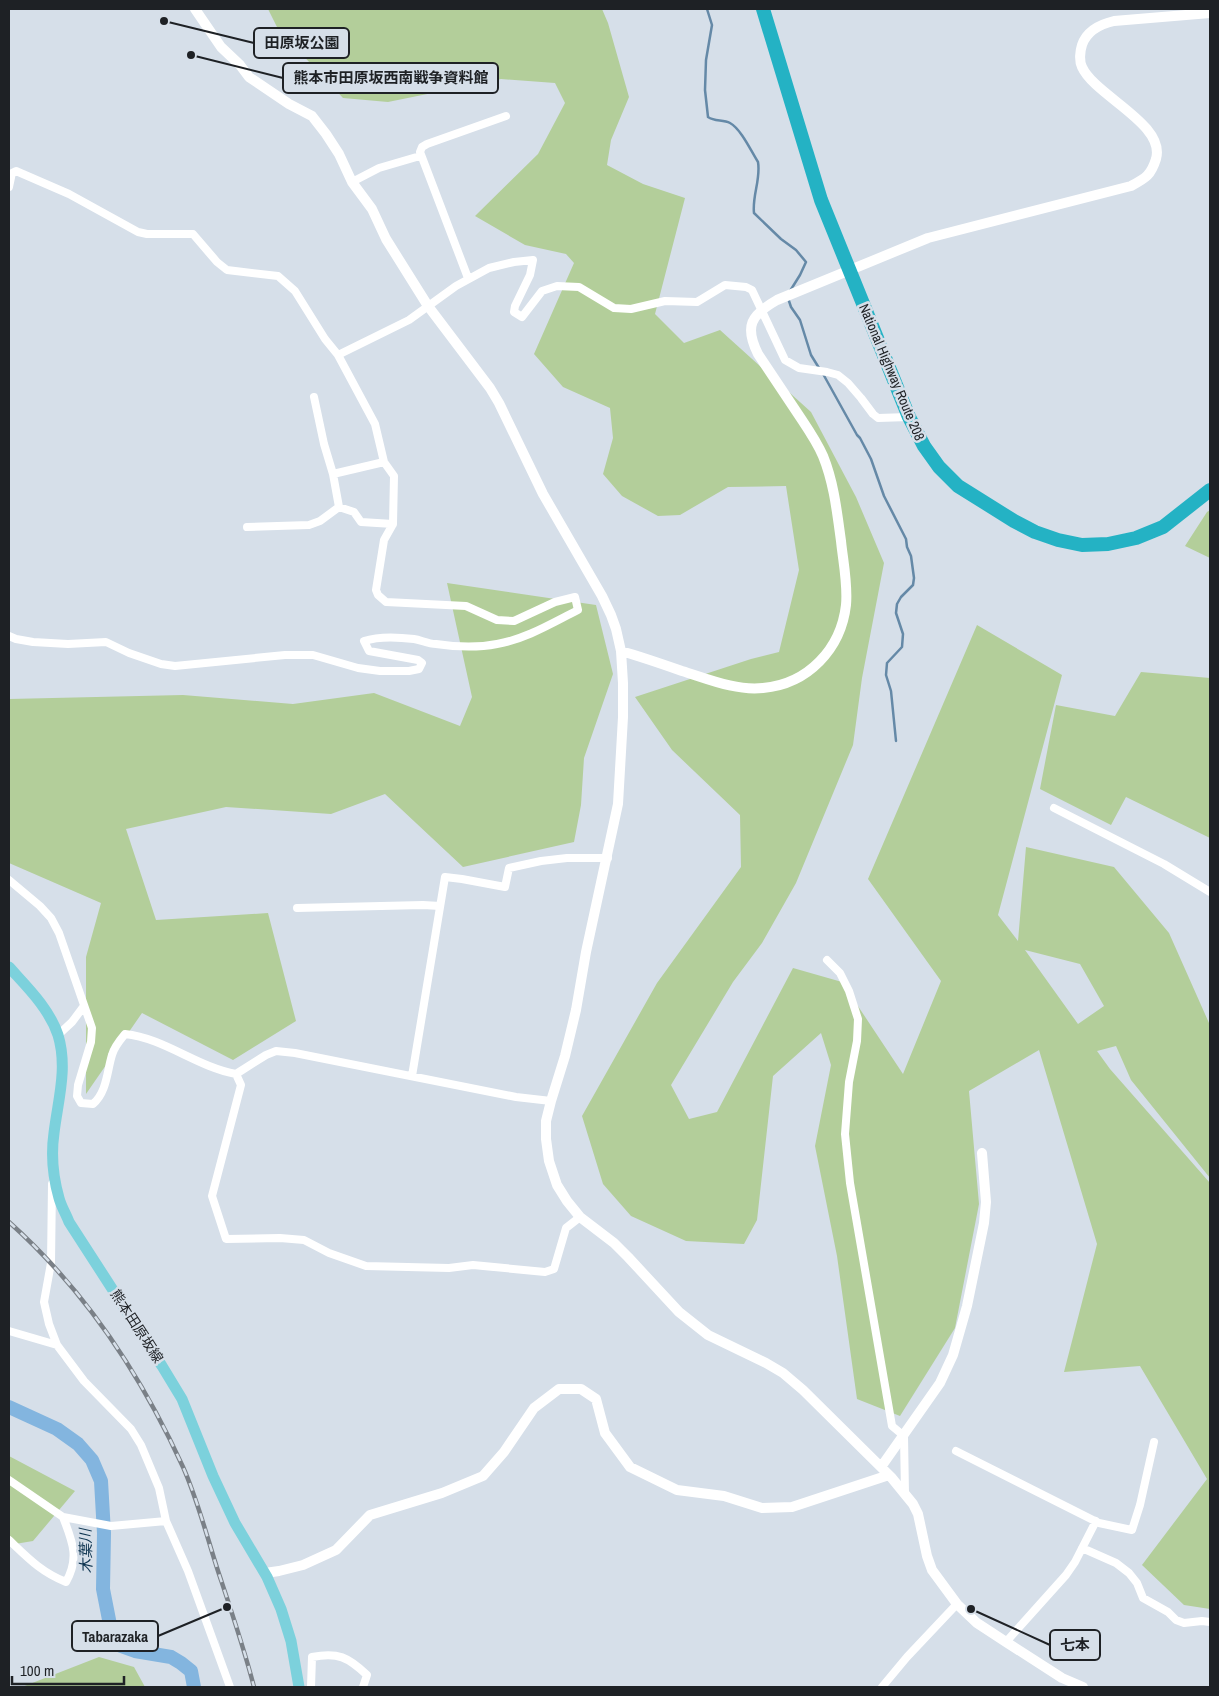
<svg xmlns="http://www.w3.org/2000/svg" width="1219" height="1696" font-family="'Archivo Narrow','Noto Sans JP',sans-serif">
<rect width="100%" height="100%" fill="#d6dfe9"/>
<path fill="#b3ce9a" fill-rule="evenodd" d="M 268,9 L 602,9 L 608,23 L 629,97 L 611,140 L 607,165 L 643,184 L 685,198 L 655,314 L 684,343 L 720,330 L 811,412 L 856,497 L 884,563 L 862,678 L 853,745 L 796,883 L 762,943 L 733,982 L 671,1085 L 689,1119 L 717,1112 L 793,968 L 842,982 L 903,1074 L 941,981 L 868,879 L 977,625 L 1062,675 L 998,915 L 1018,941 L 1026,847 L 1114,867 L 1169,933 L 1209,1023 L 1210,1028 L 1210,1178 L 1131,1080 L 1116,1046 L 1097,1051 L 1110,1069 L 1210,1183 L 1210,1609 L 1184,1605 L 1142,1565 L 1207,1479 L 1140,1366 L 1064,1372 L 1097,1244 L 1039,1050 L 969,1091 L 979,1204 L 955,1328 L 900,1416 L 857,1399 L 837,1256 L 815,1146 L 831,1065 L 821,1033 L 773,1076 L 757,1220 L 744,1244 L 686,1241 L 631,1216 L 603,1184 L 582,1116 L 657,983 L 741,867 L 740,815 L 672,750 L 635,697 L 751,659 L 779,652 L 799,570 L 786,486 L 728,487 L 680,515 L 658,516 L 622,496 L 603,474 L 613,438 L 610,408 L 563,387 L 534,354 L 574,263 L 566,254 L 525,245 L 475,216 L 538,154 L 565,103 L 555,83 L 501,79 L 388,102 L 343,98 L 278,29 ZM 1025,950 L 1080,964 L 1104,1006 L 1078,1024 Z
M 1210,510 L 1210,558 L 1185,546 L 1207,512 Z
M 447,583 L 596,605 L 613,674 L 584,758 L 581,805 L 574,842 L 463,867 L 385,794 L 331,814 L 226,807 L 126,829 L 156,920 L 268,913 L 296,1021 L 233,1060 L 142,1013 L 86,1094 L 86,957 L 101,903 L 9,863 L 9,699 L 183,695 L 293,704 L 374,693 L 460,726 L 472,697 Z
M 1141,672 L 1210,678 L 1210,838 L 1126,797 L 1111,825 L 1040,789 L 1056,705 L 1115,716 Z
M 9,1456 L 75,1491 L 33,1541 L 9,1545 Z
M 99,1657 L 134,1667 L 145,1687 L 22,1687 Z"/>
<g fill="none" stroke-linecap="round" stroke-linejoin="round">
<path stroke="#6589a7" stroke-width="2.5" d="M 707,9 L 712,25 L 706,60 L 705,90 L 708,117 C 715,122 723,119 730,123 C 741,129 751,151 758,162 C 761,179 752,196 754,213 L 781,239 L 796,250 L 806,262 L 800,275 L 790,291
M 788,298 L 791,307 L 800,320 L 811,355 L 819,368
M 822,372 L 857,435 L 860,438 L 871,459 L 884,496 L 906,539 L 907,547 L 911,556 L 914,578 L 913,585 L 901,597 L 897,604 L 896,613 L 903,634 L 902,647 L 887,663 L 886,675 L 891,691 L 896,741"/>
<path stroke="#83b5df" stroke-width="14" d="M 9,1407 L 57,1429 L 78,1444 L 92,1460 L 101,1481 L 104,1533 L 103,1589 L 112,1635 L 121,1646 L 135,1651 L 171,1657 L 181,1663 L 191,1671 L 194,1687"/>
<path stroke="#fff" stroke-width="8" d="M 352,182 L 379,168 L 420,156
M 9,187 L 12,173 L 16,171 L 69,194 L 138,232 L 147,234 L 193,234 L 217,262 L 227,270 L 278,276 L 295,291 L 325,339 L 338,355 L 375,424 L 384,462 L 394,476 L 393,524 L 384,540 L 376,590 L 378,595 L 386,602 L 466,606 L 497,620 L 514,621 L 555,602 L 575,597 L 578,610 C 552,623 526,639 497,644 C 477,648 456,647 436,644 C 428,644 421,640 414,639 C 398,637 379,636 364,641 L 369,651 L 418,660 L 422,663 L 419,669 L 409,671 L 380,671 L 358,668 L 313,655 L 285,655 L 175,666 L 161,664 L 129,653 L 106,642 L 68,644 L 33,642 L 16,639 L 9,636
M 468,278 L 420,152 L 422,147 L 427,144 L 506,116
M 338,355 L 409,320 L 456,286 L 489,268 L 514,262 L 533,260 L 530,275 L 515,306 L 514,312 L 522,317 L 542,291 L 557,286 L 579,287 L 614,308 L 631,309 L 665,301 L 697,302 L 725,285 L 746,287 L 752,290 L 785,360 L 799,368 L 827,372 L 838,375 L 848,383 L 861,398 L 873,414 L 878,418 L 909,417
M 314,397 L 324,444 L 333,474 L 384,462
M 339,507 L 354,512 L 361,522 L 393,524
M 247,527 L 309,525 L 320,521 L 339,507 L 333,474
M 1054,808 L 1164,864 L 1210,892
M 9,880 L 40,906 L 51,918 L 59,933 L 92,1028 L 91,1042 L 78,1085 L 77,1096 L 81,1103 L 93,1104 C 107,1092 107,1071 112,1055 C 114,1047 120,1040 125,1034 C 164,1038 197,1067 236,1074
M 297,908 L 423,905 L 440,906
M 827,960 L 840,973 L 849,991 L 858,1019 L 857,1041 L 849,1082 L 845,1134 L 850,1183 L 892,1426 L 904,1436 L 905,1494
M 58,1035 L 72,1022 L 84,1006
M 236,1074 L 241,1085 L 212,1196 L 226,1239 L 280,1238 L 304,1240 L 329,1253 L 366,1266 L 449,1268 L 473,1265 L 545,1272 L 554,1269 L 566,1228 L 580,1217
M 236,1074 L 266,1055 L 276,1051 L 295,1053 L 516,1097 L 551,1101
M 412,1076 L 445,877 L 462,879 L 505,887 L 509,868 L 541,861 L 567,858 L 608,858
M 52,1184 L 51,1263 L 44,1302 L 49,1324 L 57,1345 L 84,1381 L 131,1429 L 141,1445 L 159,1488 L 166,1521 L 188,1571 L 230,1687
M 9,1331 L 57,1345
M 956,1451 L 1099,1523 L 1132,1530 L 1140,1505 L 1154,1442
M 9,1480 L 63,1517 L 111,1526 L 166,1521
M 9,1540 C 28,1558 41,1572 66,1582 C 80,1557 72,1541 63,1517
M 1082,1548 L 1116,1563 L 1129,1573 L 1137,1583 L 1143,1598 L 1168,1612 L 1176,1620 L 1184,1623 L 1202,1621 L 1210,1622
M 1006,1642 L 1066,1575 L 1075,1562 L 1096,1521
M 311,1687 L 312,1657 C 338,1652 348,1657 367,1675 L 363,1687
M 882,1687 L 907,1657 L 957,1604"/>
<path stroke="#fff" stroke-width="10" d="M 195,9 L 221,47 L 240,65 L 249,77 L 289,104 L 312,116 L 326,134 L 339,154 L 352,182 L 372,209 L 386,239 L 428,306 L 490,388 L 499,403 L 543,494 L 602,596 L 611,615 L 616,629 L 621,651 L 623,683 L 623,717 L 618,804 L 586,952 L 576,1010 L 565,1056 L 551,1101 L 546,1121 L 546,1139 L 549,1161 L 557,1185 L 567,1201 L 580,1217 L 614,1243 L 628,1257 L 679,1312 L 708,1335 L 766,1363 L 783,1373 L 803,1390 L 891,1477 L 913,1504 L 918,1514 L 927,1556 L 932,1570 L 957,1604 L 977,1623 L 1006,1642 L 1062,1678 L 1083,1687
M 621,651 C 642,657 662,664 682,671 C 708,679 736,691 763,688 C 808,684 841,649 846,605 C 848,584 843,561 841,541 C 837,512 834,483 823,456 C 817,442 808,429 800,417 C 786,396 772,375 758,354 C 744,326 751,315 777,300 L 928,238 L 1131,186 C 1146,178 1151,175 1156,159 C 1166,124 1095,96 1082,67 C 1079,61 1080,51 1082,45 C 1087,30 1101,24 1114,21 L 1210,13
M 881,1467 L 940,1383 L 953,1355 L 967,1306 L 984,1223 L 986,1202 L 982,1153
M 265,1573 L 279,1571 L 303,1565 L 336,1550 L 370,1515 L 442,1493 L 483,1476 L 504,1452 L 534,1408 L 559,1389 L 581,1389 L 596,1399 L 605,1433 L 630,1467 L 677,1490 L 724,1496 L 762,1508 L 792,1507 L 889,1475"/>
<path stroke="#7cd1dc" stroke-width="11" d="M 9,967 C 27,987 49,1008 58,1035 C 68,1068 58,1100 54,1133 C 51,1154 53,1177 59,1198 C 61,1206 66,1214 69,1222 L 162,1366 L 182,1399 L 213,1476 L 235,1523 L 267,1577 L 281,1609 L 291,1641 L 299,1687"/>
<path stroke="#24b2c4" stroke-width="14" d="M 763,9 L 821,200 L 909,417 L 924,446 L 939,467 L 958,486 L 1014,521 L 1035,532 L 1058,540 L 1082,545 L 1108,544 L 1136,538 L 1163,527 L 1210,490"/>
<g stroke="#7a8087" stroke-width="4.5">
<path id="rail" d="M 9,1222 C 85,1290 141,1375 183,1467 C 198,1501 207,1537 218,1571 C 231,1610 244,1648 254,1687"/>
</g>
<use href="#rail" stroke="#d6dfe9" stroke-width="2.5" stroke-dasharray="8" stroke-linecap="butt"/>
</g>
<g text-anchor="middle" stroke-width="5" stroke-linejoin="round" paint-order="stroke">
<g font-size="14" fill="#1e2125" stroke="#d6dfe9">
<text transform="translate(892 372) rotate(67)" y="5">National Highway Route 208</text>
<text transform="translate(137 1326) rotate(57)" y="5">熊本田原坂線</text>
</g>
<g font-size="15" font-style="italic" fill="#0c334f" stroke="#d6dfe9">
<text transform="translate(86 1551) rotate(-91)" y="5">木葉川</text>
</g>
</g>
<path fill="none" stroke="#1e2125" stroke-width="2" d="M164 21L254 43M191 55L283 78M227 1607L158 1636M971 1609L1050 1645"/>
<g fill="#1e2125" stroke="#d6dfe9" stroke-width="2">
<circle cx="164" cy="21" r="5"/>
<circle cx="191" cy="55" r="5"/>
<circle cx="227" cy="1607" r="5"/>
<circle cx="971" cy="1609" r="5"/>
</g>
<g fill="#d6dfe9" stroke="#1e2125" stroke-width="2">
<rect x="254" y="28" width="95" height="30" rx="5"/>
<rect x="283" y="63" width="215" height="30" rx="5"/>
<rect x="72" y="1621" width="86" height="30" rx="5"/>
<rect x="1050" y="1630" width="50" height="30" rx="5"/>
</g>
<g font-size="15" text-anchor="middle" font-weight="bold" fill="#1e2125">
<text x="302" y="48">田原坂公園</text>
<text x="391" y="83">熊本市田原坂西南戦争資料館</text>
<text x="115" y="1642">Tabarazaka</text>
<text x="1075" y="1650">七本</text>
</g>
<rect width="1219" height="1696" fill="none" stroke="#1e2125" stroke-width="20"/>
<path d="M12 1676v8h112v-8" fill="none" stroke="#1e2125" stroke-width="2.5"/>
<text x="20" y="1676" font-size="15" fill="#1e2125" stroke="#d6dfe9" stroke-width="4" paint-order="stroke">100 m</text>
</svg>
